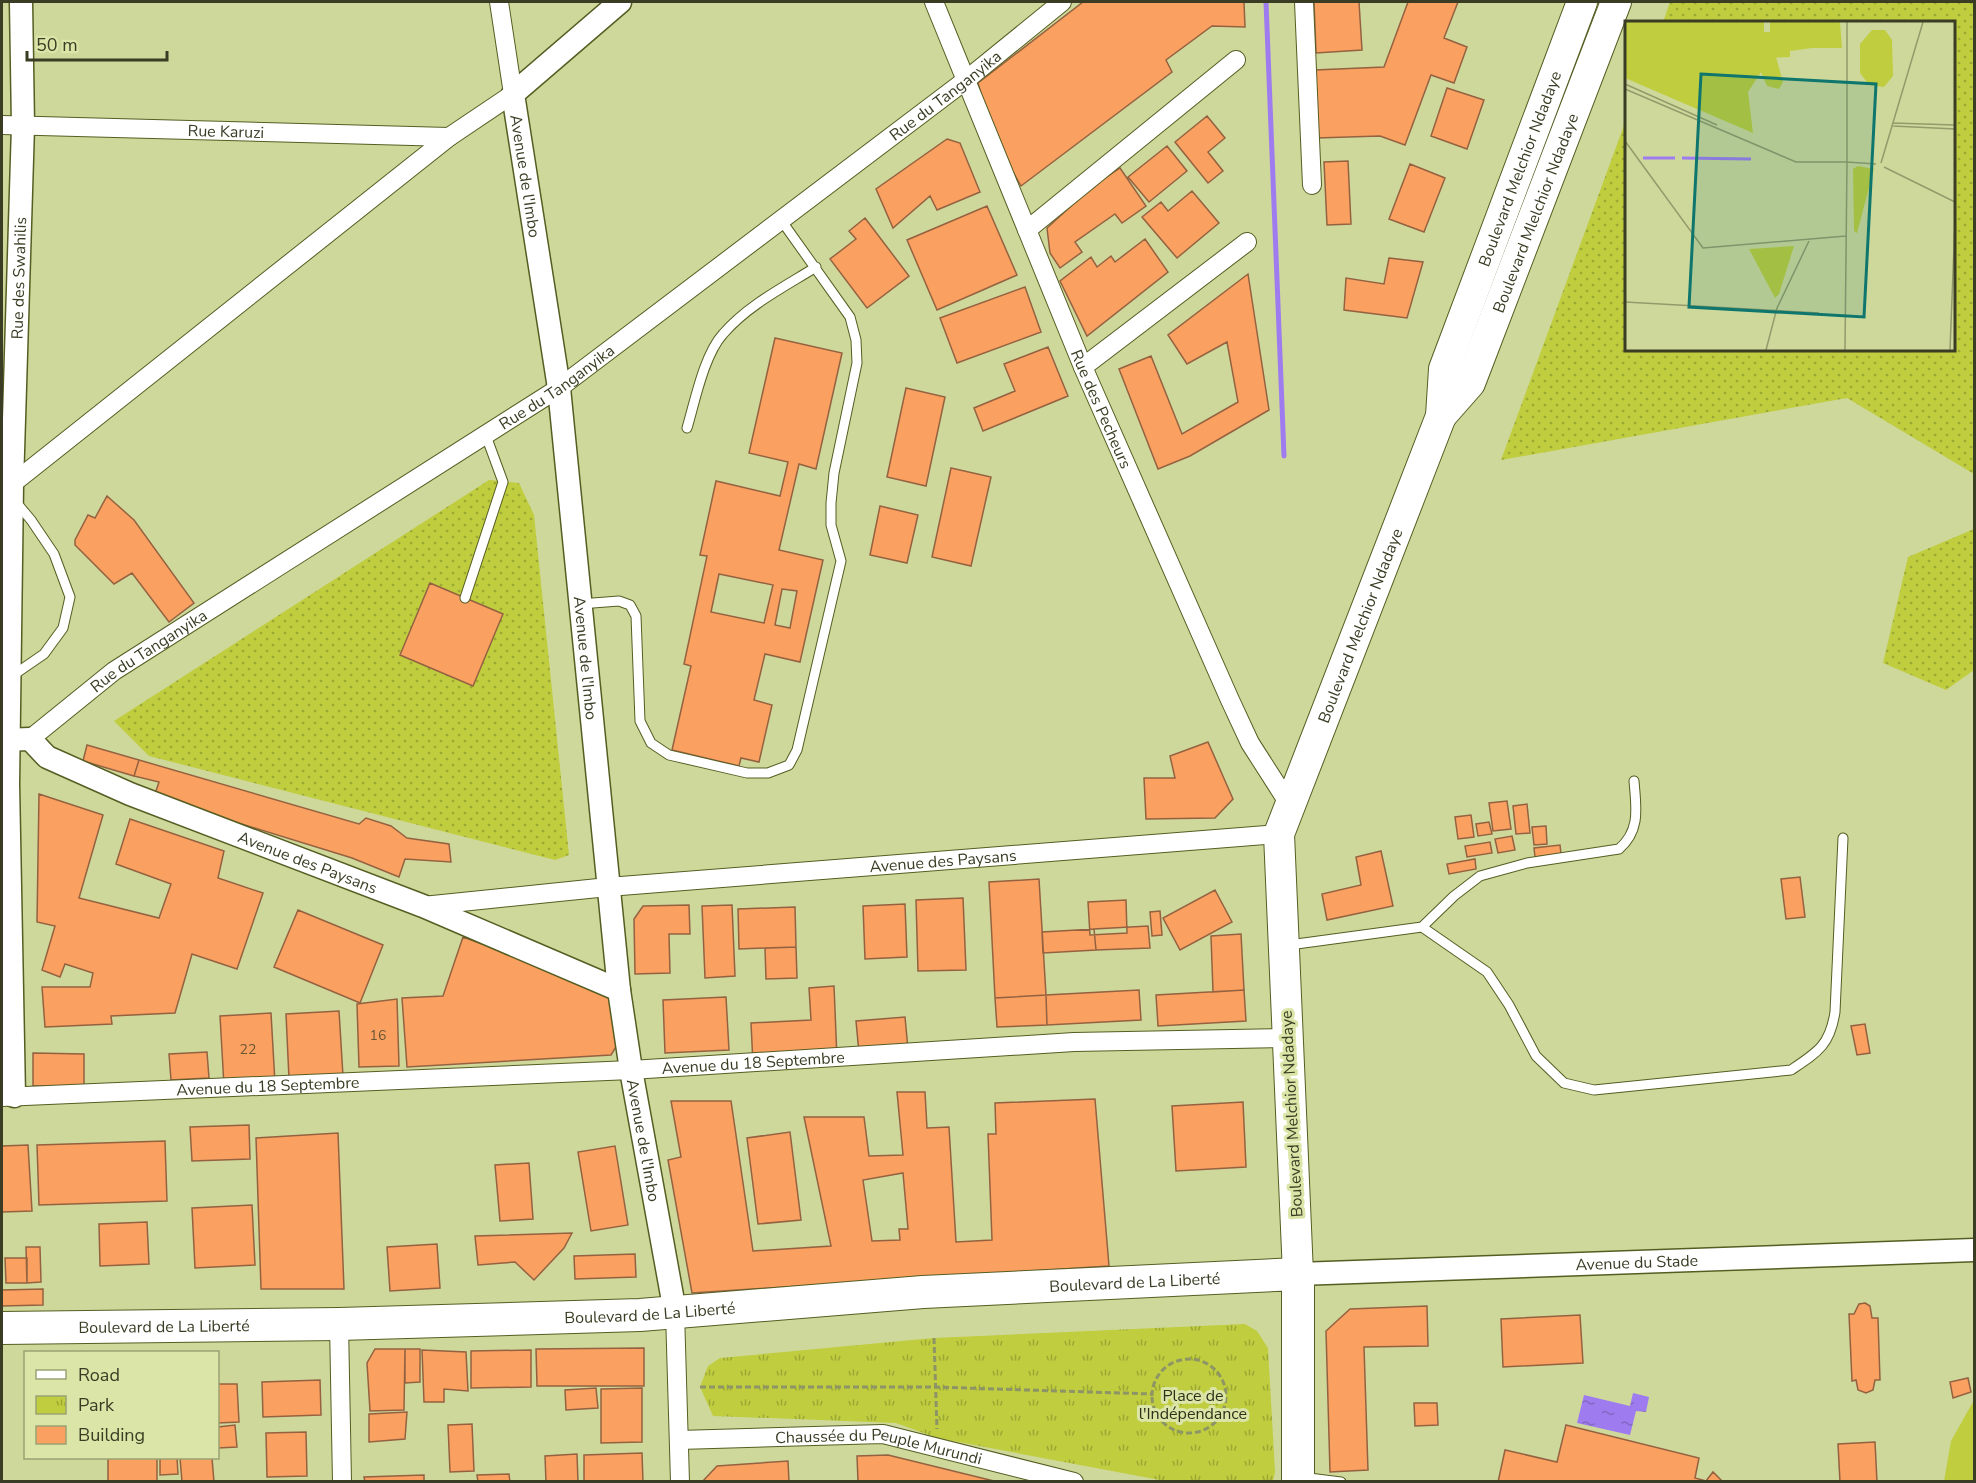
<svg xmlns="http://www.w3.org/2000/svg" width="1976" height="1483" font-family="'Nunito Sans',sans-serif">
<defs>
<pattern id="grass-dots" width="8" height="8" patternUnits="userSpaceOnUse" patternTransform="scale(1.5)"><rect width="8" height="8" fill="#bfcd3e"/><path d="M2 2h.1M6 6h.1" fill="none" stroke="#9ca834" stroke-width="1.8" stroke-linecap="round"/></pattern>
<pattern id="park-tufts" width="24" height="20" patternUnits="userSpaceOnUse" patternTransform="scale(1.5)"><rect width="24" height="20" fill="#bfcd3e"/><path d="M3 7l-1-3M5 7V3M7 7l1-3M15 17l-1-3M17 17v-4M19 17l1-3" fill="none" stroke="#9ca834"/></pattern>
<pattern id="water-ripples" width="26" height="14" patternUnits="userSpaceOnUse" patternTransform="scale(1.5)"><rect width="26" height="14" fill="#9e7cf0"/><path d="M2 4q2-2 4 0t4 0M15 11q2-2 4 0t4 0" fill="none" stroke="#8267c2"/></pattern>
</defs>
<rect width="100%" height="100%" fill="#cfd89b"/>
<path fill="url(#grass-dots)" d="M 1670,2 L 1974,2 L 1974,474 L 1847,398 L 1501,460 L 1626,120 L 1626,350 L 1954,350 L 1954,22 L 1663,22 Z
M 489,480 L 519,483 L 534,515 L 569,855 L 555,860 L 149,756 L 114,721 Z
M 1974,529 L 1974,670 L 1946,690 L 1883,663 L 1908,557 Z"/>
<path fill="url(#park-tufts)" d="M 1245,1324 L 1257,1331 L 1268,1348 L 1275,1472 L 1273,1481 L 1165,1481 L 937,1438 L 896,1423 L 713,1416 L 700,1387 L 708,1366 L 720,1358 L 934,1338 Z"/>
<path fill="#bfcd3e" d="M 1974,1400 L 1974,1481 L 1944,1481 L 1951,1441 Z"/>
<path fill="url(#water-ripples)" d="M 1633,1393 L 1649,1397 L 1646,1412 L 1636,1411 L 1630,1435 L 1577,1423 L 1584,1395 L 1630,1406 Z"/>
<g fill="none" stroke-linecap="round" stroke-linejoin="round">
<path stroke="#9e7cf0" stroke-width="5" d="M 1266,2 L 1284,456"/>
</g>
<path fill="#faa060" stroke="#946240" stroke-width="1.5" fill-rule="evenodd" d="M 1083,2 L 1244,2 L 1245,27 L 1212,26 L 1166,60 L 1172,72 L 1021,186 L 994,139 L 978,83 Z
M 1314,2 L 1359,2 L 1362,50 L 1316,53 Z
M 1408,2 L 1458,2 L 1444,38 L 1467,47 L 1454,83 L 1431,75 L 1405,145 L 1380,136 L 1317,138 L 1315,70 L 1384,67 Z
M 1447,88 L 1484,100 L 1467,149 L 1431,136 Z
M 1207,116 L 1225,138 L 1208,152 L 1223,171 L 1208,183 L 1175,142 Z
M 947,139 L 960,143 L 980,192 L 937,210 L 930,196 L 893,228 L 876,189 Z
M 1167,146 L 1187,171 L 1149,202 L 1128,177 Z
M 1348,161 L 1351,224 L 1327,225 L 1324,162 Z
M 1410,164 L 1445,178 L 1424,232 L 1389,219 Z
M 1120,168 L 1146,206 L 1122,223 L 1115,214 L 1075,242 L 1082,252 L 1060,268 L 1050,253 L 1047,228 L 1092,187 Z
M 1192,191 L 1219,223 L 1177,258 L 1142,217 L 1161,202 L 1168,211 Z
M 987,206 L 1017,275 L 937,310 L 907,240 Z
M 865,218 L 909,276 L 867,308 L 830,259 L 856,239 L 849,231 Z
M 1145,239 L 1168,272 L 1087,336 L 1060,281 L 1091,257 L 1097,267 L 1111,256 L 1115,262 Z
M 1389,258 L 1423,262 L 1407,318 L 1344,310 L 1346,278 L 1384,284 Z
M 1248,274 L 1269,410 L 1190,456 L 1158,469 L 1119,369 L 1151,356 L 1182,434 L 1238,402 L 1227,342 L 1187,364 L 1168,335 Z
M 1025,287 L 1041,332 L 957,363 L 940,318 Z
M 775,338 L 842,353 L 816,469 L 799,464 L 779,550 L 823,560 L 800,662 L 765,654 L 754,700 L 772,705 L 759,762 L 741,758 L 739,766 L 672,750 L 691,666 L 684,664 L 707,556 L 700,555 L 716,481 L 780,496 L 788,462 L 749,453 ZM 719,574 L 773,585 L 764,623 L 711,612 ZM 782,589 L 797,591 L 790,628 L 775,625 Z
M 1048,347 L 1068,396 L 983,431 L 974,408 L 1015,391 L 1004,364 Z
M 906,388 L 945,397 L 926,486 L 887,477 Z
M 951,468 L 991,477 L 971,566 L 932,557 Z
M 107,496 L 134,520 L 194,603 L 169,622 L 132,573 L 114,584 L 75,545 L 75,540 L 88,515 L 95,518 Z
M 880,506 L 918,515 L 907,563 L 870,555 Z
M 430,583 L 503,614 L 473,686 L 400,655 Z
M 1208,742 L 1233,799 L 1215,818 L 1146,819 L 1144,778 L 1175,778 L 1170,756 Z
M 87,745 L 139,760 L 134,776 L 83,761 Z
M 139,760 L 359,824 L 366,818 L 391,826 L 407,838 L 449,844 L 451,862 L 405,859 L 399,877 L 352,858 L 154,797 L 159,782 L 134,776 Z
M 39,794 L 103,815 L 79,898 L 159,918 L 171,884 L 116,864 L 130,819 L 224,851 L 218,878 L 263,893 L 237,969 L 192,954 L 175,1013 L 111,1016 L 112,1024 L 45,1027 L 42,987 L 90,987 L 93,973 L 65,964 L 60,977 L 42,970 L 55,926 L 37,922 Z
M 1507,801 L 1511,829 L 1493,831 L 1489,803 Z
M 1527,804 L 1530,833 L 1516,834 L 1513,806 Z
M 1471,815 L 1474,837 L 1458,839 L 1455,817 Z
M 1489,822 L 1492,834 L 1478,836 L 1476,824 Z
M 1546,826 L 1547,844 L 1534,845 L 1532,827 Z
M 1512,836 L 1515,850 L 1498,853 L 1495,839 Z
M 1490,842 L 1492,853 L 1467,857 L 1465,846 Z
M 1560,845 L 1561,854 L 1535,857 L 1534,848 Z
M 1381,851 L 1393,906 L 1327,920 L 1322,894 L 1361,885 L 1356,857 Z
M 1475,859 L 1476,869 L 1449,874 L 1447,864 Z
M 1800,877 L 1805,917 L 1786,919 L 1781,879 Z
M 1039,879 L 1046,995 L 995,998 L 989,882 Z
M 1215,890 L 1232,922 L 1180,950 L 1163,918 Z
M 963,898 L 966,970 L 918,971 L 916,900 Z
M 1126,900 L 1127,933 L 1090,935 L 1088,902 Z
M 905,904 L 907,957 L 865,959 L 863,906 Z
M 689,905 L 690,934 L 669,934 L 670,973 L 635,974 L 634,919 L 643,906 Z
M 732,905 L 735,976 L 705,978 L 702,906 Z
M 795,907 L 796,947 L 739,949 L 738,909 Z
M 298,910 L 383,945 L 360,1003 L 274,967 Z
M 1160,911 L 1162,935 L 1152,936 L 1150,912 Z
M 1148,926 L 1150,948 L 1096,950 L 1094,929 Z
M 1094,929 L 1096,950 L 1043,953 L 1042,932 Z
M 1241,934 L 1244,990 L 1213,992 L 1211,936 Z
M 463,937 L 603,988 L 625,1008 L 622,1037 L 611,1055 L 407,1067 L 402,998 L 443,996 Z
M 796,947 L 797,978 L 766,979 L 765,948 Z
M 834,986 L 837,1059 L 753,1064 L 751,1023 L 811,1020 L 809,988 Z
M 1139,990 L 1141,1020 L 1047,1025 L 1046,995 Z
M 1244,990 L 1246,1021 L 1158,1026 L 1156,995 Z
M 1046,995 L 1047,1025 L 997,1027 L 995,998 Z
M 726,997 L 729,1050 L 665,1053 L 663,1000 Z
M 397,999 L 399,1066 L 359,1067 L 357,1004 Z
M 339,1011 L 343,1076 L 289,1079 L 286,1014 Z
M 271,1013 L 275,1083 L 224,1086 L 220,1016 Z
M 905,1017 L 908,1049 L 859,1053 L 856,1021 Z
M 1865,1024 L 1870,1053 L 1857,1055 L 1851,1026 Z
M 207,1052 L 209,1078 L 171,1080 L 169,1054 Z
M 33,1053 L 84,1054 L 84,1086 L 33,1086 Z
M 897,1092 L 925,1092 L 927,1128 L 949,1127 L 956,1242 L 992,1240 L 988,1134 L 996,1134 L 995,1103 L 1095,1099 L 1109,1266 L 692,1293 L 668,1160 L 681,1157 L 671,1101 L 731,1101 L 753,1251 L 831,1246 L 804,1117 L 864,1117 L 869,1156 L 903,1155 ZM 903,1173 L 908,1229 L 899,1229 L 900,1240 L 872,1241 L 863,1180 Z
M 1243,1102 L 1246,1167 L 1176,1171 L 1172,1106 Z
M 249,1125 L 250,1159 L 192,1161 L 190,1127 Z
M 790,1132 L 801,1220 L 758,1224 L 747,1138 Z
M 338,1133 L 344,1289 L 261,1289 L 256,1138 Z
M 165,1141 L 167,1201 L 39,1205 L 37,1145 Z
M 28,1145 L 32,1211 L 2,1212 L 2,1146 Z
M 615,1146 L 628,1225 L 591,1231 L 578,1152 Z
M 529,1163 L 533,1219 L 500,1221 L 495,1165 Z
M 252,1205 L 255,1265 L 195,1268 L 192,1208 Z
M 147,1222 L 149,1264 L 100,1266 L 99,1224 Z
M 572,1233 L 564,1248 L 534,1280 L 515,1262 L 478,1265 L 475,1236 Z
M 437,1244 L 440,1288 L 390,1291 L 387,1247 Z
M 26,1247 L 40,1247 L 41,1282 L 27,1283 Z
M 635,1254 L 636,1277 L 575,1279 L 574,1256 Z
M 5,1258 L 27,1258 L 27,1283 L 6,1283 Z
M 43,1289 L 43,1305 L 2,1306 L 2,1290 Z
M 1865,1303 L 1870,1306 L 1872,1318 L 1878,1318 L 1880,1380 L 1875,1380 L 1873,1390 L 1866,1393 L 1858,1390 L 1856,1380 L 1852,1381 L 1849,1314 L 1854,1314 L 1859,1304 Z
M 1427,1306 L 1428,1346 L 1364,1347 L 1368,1470 L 1330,1472 L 1326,1331 L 1350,1309 Z
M 1580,1315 L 1583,1363 L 1503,1367 L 1501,1319 Z
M 644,1348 L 644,1386 L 537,1386 L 536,1349 Z
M 375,1349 L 405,1349 L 404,1410 L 370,1411 L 367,1363 Z
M 405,1349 L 420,1349 L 420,1382 L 405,1383 Z
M 422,1350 L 466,1352 L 468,1391 L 444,1389 L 444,1402 L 424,1402 Z
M 531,1350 L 531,1387 L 471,1388 L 471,1351 Z
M 1968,1378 L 1971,1392 L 1953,1398 L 1950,1382 Z
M 320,1380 L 321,1415 L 263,1417 L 262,1382 Z
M 218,1384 L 237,1384 L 239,1422 L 218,1423 Z
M 596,1388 L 598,1408 L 566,1410 L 565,1390 Z
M 642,1388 L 642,1442 L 601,1443 L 601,1389 Z
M 1414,1403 L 1437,1403 L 1438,1425 L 1415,1426 Z
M 407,1412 L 405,1439 L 369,1442 L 369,1414 Z
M 472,1424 L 474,1471 L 450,1472 L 448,1425 Z
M 235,1425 L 237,1447 L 218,1448 L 218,1427 Z
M 1566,1425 L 1699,1458 L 1695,1478 L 1706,1481 L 1713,1472 L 1723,1482 L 1498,1482 L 1505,1450 L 1557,1462 Z
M 306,1432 L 307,1476 L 267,1477 L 266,1433 Z
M 1875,1442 L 1877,1482 L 1840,1482 L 1838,1444 Z
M 642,1453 L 643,1482 L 584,1482 L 584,1455 Z
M 577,1454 L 578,1482 L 546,1482 L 545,1456 Z
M 888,1455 L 998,1482 L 858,1481 L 857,1456 Z
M 108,1458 L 157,1458 L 157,1482 L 108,1482 Z
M 160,1458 L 177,1458 L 178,1474 L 160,1475 Z
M 180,1458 L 212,1458 L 214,1482 L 182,1482 Z
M 788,1461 L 789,1482 L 702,1482 L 717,1466 Z
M 509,1474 L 510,1482 L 478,1482 L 477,1475 Z
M 424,1475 L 424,1482 L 365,1482 L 364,1477 Z"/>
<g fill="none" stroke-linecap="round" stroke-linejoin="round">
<g stroke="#565d22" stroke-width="11">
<path id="service" d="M 687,428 C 695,401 704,355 723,334 C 748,305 784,287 816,267
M 465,598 L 503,482 L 485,433
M 580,604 L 619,601 L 630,605 L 636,616 L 640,721 L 651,743 L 669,755 L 747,773 L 768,773 L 789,765 L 797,750 L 841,561 L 831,525 L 831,503 L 834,473 L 857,363 L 856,340 L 850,317 L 781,220
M 12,676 L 44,654 L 63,628 L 70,597 L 54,554 L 31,520 L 15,501
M 1422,927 L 1487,972 L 1509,1005 L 1536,1056 L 1564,1083 L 1594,1090 L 1791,1070 C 1818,1052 1830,1045 1835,1012 L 1843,838
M 1289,945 L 1422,927 L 1454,896 L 1480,876 L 1527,863 L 1619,849 C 1641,830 1636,807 1634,781
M 1301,1477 L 1341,1482"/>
</g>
<g stroke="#565d22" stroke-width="20">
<g id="minor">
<path id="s1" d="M 934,2 L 1083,367 L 1230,700 L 1250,743 L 1289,804"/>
<path d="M 1304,2 L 1312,185"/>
<path id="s2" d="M 2,125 L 449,137"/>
<path d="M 1027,230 L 1236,60"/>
<path d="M 1083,367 L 1247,242"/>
<path d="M 7,478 L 12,484 L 449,137 L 513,94 L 499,2"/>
<path id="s3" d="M 30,739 L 114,671 L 559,388 L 966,80 L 1062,2"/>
<path id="s4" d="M 423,906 L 608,887 L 1279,834"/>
<path id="s5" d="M 2,1097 L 631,1070 L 1074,1042 L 1287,1038"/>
<path d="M 675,1312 L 680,1482"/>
<path d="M 339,1324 L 342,1482"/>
<path id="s6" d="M 679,1440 L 883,1434 L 1074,1482"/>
</g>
</g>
<g stroke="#565d22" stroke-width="25">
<g id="tertiary">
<path id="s7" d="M 620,2 L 513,94 L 559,388 L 619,990 L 631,1070 L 675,1312"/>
<path id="s8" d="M 2,740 L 30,739 L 47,757 L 130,794 L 423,906 L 619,990"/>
<path id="s9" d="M 14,1096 L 8,784 L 12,484 L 23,126 L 21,2"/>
<path id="s10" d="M 1298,1274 L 1974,1250"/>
</g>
</g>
<g stroke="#565d22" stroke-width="32">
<g id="primary">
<path id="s11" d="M 1441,416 L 1470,383 L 1616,2"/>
<path id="s12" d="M 1298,1274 L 1279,834 L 1441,416 L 1444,369 L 1582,2"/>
</g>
</g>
<g stroke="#565d22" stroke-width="34">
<g id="trunk">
<path id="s13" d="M 2,1328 L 339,1324 L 640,1315 L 923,1292 L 1298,1274 L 1298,1482"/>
</g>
</g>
<path stroke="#8d9466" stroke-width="3" stroke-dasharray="6 3" stroke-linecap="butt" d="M 934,1338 L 937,1429
M1152 1396a37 37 0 1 1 74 0a37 37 0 1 1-74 0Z
M 700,1387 L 934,1387 L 1152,1394"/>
<use href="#service" stroke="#fff" stroke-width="9"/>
<use href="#minor" stroke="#fff" stroke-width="18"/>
<use href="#tertiary" stroke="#fff" stroke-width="22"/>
<use href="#primary" stroke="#fff" stroke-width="30"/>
<use href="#trunk" stroke="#fff" stroke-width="32"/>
</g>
<g text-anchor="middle" stroke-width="6" stroke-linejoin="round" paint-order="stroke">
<g font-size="14" fill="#6a5633">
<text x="378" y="1040">16</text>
<text x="248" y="1054">22</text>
</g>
<g font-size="16" fill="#3a3d24" stroke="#dce5a8">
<text dy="6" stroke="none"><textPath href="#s3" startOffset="1120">Rue du Tanganyika</textPath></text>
<text dy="6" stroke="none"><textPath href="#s2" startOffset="224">Rue Karuzi</textPath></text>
<text dy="6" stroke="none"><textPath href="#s12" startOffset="1150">Boulevard Melchior Ndadaye</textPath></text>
<text dy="6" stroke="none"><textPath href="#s7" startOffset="224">Avenue de l'Imbo</textPath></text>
<text dy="6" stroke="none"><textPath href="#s11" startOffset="226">Boulevard Mlelchior Ndadaye</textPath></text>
<text dy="6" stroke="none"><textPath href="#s9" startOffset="818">Rue des Swahilis</textPath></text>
<text dy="6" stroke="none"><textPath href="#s3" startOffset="634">Rue du Tanganyika</textPath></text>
<text dy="6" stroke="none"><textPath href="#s1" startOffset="440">Rue des Pecheurs</textPath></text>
<text dy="6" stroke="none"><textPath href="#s12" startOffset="664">Boulevard Melchior Ndadaye</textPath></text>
<text dy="6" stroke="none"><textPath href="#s3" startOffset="148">Rue du Tanganyika</textPath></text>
<text dy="6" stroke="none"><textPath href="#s7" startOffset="710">Avenue de l'Imbo</textPath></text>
<text dy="6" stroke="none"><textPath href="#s4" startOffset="522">Avenue des Paysans</textPath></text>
<text dy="6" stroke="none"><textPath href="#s8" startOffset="334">Avenue des Paysans</textPath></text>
<text dy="6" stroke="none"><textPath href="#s5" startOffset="752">Avenue du 18 Septembre</textPath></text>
<text dy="6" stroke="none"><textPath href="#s5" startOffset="266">Avenue du 18 Septembre</textPath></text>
<text transform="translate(1291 1114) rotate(-93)" y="6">Boulevard Melchior Ndadaye</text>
<text dy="6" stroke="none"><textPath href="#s7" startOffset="1196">Avenue de l'Imbo</textPath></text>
<text dy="6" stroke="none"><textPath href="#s10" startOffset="339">Avenue du Stade</textPath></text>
<text dy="6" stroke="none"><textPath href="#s13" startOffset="1134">Boulevard de La Liberté</textPath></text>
<text dy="6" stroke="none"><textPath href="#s13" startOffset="648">Boulevard de La Liberté</textPath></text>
<text dy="6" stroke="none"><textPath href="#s13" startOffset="162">Boulevard de La Liberté</textPath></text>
<text dy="6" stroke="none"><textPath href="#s6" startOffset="201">Chaussée du Peuple Murundi</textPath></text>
</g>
<g font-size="16" fill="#2d3018" stroke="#dce5a8">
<text x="1193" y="1401">Place de<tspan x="1193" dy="18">l'Indépendance</tspan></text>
</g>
</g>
<g transform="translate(1625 21)">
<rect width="330" height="330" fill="#cfd89b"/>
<path d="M 0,1 L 139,1 L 139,11 L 164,12 L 165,36 L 151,36 L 158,61 L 154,68 L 142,65 L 136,51 L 123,71 L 128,112 L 0,57 ZM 169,225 L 154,273 L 150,277 L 124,228 Z" fill="#bfcd3e"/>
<path d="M 233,145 L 249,148 L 232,212 L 229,210 L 228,148 Z" fill="#bfcd3e"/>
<path d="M 145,1 L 215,1 L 217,27 L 187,27 L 165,30 L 165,36 L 145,37 ZM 247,9 L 260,9 L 267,19 L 268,55 L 259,66 L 244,64 L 235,52 L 235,23 Z" fill="#bfcd3e"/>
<path fill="none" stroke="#9e7cf0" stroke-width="3" d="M 18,137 L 50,137M 57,137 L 126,138"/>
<path fill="none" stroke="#939a6b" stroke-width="1.5" d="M 222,1 L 222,141M 0,63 L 92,104M 0,68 L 171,141 L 222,141M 268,102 L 330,104M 268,105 L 330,108M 0,120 L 78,227 L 221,215M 256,142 L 298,1M 259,146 L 330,181M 0,281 L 194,292M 141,329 L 152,287 L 184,220M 220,329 L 222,141 L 251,143M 325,329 L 330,200"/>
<path fill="#0f766e" fill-opacity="0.15" stroke="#0f766e" stroke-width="3" d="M 76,53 L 251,63 L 239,296 L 64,286 Z"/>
<rect width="330" height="330" fill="none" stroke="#3a3d24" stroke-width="3"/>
</g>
<rect width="1976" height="1483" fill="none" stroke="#3a3d24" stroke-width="6"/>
<rect x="24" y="1351" width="195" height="108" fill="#dce5a8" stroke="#9ba273" stroke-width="1.5"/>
<rect x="36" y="1370" width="30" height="9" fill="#ffffff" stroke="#9ba273" stroke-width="1.5"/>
<text x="78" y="1381" font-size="18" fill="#3a3d24">Road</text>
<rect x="36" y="1396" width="30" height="18" fill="url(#park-tufts)" stroke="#9ba273" stroke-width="1.5"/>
<text x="78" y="1411" font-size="18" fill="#3a3d24">Park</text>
<rect x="36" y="1426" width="30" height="18" fill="#faa060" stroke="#9ba273" stroke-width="1.5"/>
<text x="78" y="1441" font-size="18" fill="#3a3d24">Building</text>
<path d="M27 51v9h140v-9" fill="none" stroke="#3a3d24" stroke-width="3"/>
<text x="36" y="51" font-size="18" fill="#3a3d24" stroke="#dce5a8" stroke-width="4.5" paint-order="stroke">50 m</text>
</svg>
